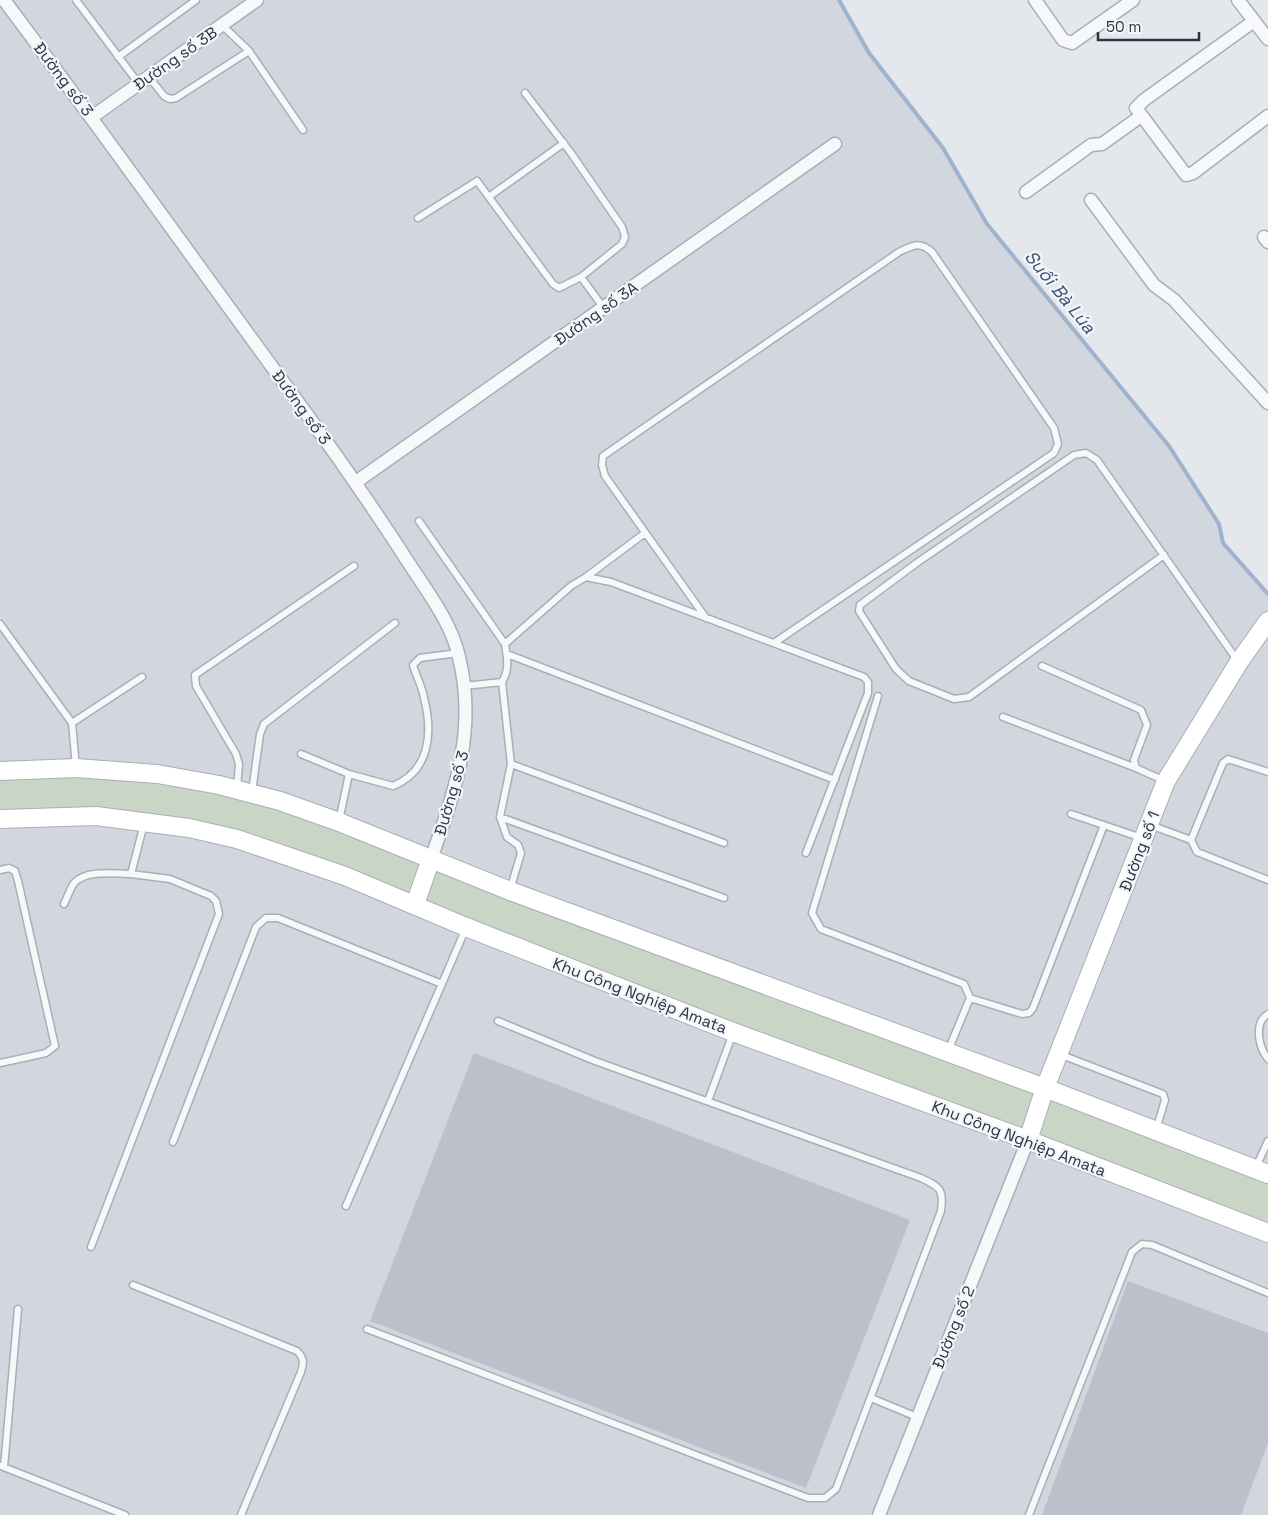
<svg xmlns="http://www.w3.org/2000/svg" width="1268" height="1515" font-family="'Space Grotesk',sans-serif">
<rect width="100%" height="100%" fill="#e4e7ec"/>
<path fill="#d2d6de" d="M 0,0 L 839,0 L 869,53 L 943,148 L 987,224 L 1169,446 L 1219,524 L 1223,543 L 1268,594 L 1268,1515 L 0,1515 Z"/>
<path fill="#c9d6c5" d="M 75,776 C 130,780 184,784 238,798 C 302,814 363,840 424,865 L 414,895 L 98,808 L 0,811 L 0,779 Z
M 433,868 L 1038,1094 L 1026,1131 L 735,1024 L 469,920 L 422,899 Z
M 1046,1097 L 1268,1182 L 1268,1225 L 1034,1134 Z"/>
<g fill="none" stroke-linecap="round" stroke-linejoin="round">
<path stroke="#9fb4cc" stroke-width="4" d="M 839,0 L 869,53 L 943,148 L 987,224 L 1169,446 L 1219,524 L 1223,543 L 1268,594"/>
</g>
<path fill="#bbc0ca" d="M 474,1053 L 910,1220 L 806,1488 L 370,1321 Z
M 1128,1281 L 1268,1333 L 1268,1443 L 1241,1515 L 1042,1515 Z"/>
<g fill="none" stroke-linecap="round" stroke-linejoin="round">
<g stroke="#a9aeb7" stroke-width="9">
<path id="lane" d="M 76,0 L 139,84
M 222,25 L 249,51 L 303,130
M 118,57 L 196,0
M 149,77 L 164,96 L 170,99 L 176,98 L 249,51
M 525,93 L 571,153 L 622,227 L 625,237 L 622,244 L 581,277
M 490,196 L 564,143
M 418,218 L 477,181 L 553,284 L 559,288 L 581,277 L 603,307
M 419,521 L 505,644 C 507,658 510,669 502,682 L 464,686
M 1164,555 L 969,697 L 954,699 L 909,681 L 896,669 L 859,611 L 860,605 L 918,562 L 1074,455 L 1086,453 L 1097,460 L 1237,660
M 586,577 L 645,533
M 706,618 L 605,476 L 602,465 L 603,456 L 899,252 C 913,245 920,241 932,252 L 1054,428 L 1058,444 L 1054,453 L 774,643
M 0,624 L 72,723 L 76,767
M 505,644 L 571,586 L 586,577 L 611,582 L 864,677 L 868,682 L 868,693 L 806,853
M 507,654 L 835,780
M 1042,666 L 1141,710 L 1147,725 L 1134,760 L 1136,768 L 1165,781
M 502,682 L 511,764 L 500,817 L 507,837 L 518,845 L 521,853 L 510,890
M 878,696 L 812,913 L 821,929 L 964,984 L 970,998 L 948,1051
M 1003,717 L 1136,768
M 72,723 L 142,677
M 301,754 L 349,774 L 339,821
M 511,764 L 724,843
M 1268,772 L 1228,759 L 1223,763 L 1191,840 L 1197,852 L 1268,880
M 349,774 L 393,786 C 430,771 433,733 424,698 C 422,686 416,676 413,665 L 420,658 L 458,653
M 237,788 L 239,764 L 236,754 L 196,686 L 195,675 L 354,566
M 252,792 L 260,734 L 264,724 L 395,623
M 1071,814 L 1142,838
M 500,817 L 724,898
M 1150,825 L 1191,840
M 0,870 L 9,868 L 15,871 L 18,881 L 55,1046 L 46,1053 L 0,1063
M 64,904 C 67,898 70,889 74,883 C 87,869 115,874 131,874 L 144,824
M 970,998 L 1022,1014 L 1029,1013 L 1033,1008 L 1104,825
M 1268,1014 C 1253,1023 1259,1048 1268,1059
M 1059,1054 L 1163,1094 L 1165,1100 L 1156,1130
M 708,1101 L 733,1033
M 173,1142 L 256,927 L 266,918 L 278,918 L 442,984
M 1256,1167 L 1268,1141
M 346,1206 L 466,928
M 91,1247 L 219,914 L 216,901 L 211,896 L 170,879 L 131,874
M 133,1285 L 297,1351 C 304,1358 304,1362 301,1372 L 241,1515
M 367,1329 L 808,1498 L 825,1498 L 836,1489 L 941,1211 C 944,1189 940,1187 921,1178 L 595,1061 L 498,1021
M 871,1398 L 917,1417
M 1,1466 L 125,1515
M 4,1467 L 18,1309
M 1029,1515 L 1132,1252 L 1142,1244 L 1152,1245 L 1268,1293"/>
</g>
<g stroke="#a9aeb7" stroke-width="15">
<path id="street" d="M 4,0 C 107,137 205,276 306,413 C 343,464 378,515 412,568 C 430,595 452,625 459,657 C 477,730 455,791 431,859
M 1035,0 L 1063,40 L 1072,43 L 1133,0
M 1238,0 L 1268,39
M 1254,21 L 1144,100 L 1136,108 L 1186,175 L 1193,173 L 1268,116
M 92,117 L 257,0
M 1026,192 L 1091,145 L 1102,144 L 1141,116
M 1091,200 L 1154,285 L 1174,300 L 1268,403
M 1264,237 L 1268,242
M 356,482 L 835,144
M 879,1515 L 1028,1140"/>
</g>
<g stroke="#a9aeb7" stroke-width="20">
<path id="secondary" d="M 0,771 L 76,768 L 157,774 L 219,785 L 280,801 L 339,822 L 510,891 L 1045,1088 L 1268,1174
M 0,819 L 96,816 L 189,828 L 237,839 L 345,876 L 466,927 L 733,1032 L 1028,1140 L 1268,1233
M 415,904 L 431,859
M 1028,1140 L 1045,1088 L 1166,781 L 1239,662 L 1268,621"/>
</g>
<use href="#lane" stroke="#f7f8fa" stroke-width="6"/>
<use href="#street" stroke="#f7f8fa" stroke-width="12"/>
<use href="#secondary" stroke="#fff" stroke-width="18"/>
</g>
<g text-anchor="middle" stroke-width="4.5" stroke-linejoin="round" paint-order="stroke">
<g font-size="16" fill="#2b3445" stroke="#f4f6f9">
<text transform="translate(175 58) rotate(-35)" y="6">Đường số 3B</text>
<text transform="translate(64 79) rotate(53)" y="6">Đường số 3</text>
<text transform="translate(596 313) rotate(-35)" y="6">Đường số 3A</text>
<text transform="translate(302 407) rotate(54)" y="6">Đường số 3</text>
<text transform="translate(451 793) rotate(-74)" y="6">Đường số 3</text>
<text transform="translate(1139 851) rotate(-69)" y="6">Đường số 1</text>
<text transform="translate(640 995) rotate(21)" y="6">Khu Công Nghiệp Amata</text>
<text transform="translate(1019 1138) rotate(21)" y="6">Khu Công Nghiệp Amata</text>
<text transform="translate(953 1327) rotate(-68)" y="6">Đường số 2</text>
</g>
<g font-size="18" font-style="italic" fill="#34527a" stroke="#f4f6f9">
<text transform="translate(1060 292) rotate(51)" y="6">Suối Bà Lúa</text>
</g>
</g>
<path d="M1098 32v8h101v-8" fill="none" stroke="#2b3445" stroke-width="2.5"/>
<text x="1106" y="32" font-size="15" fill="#2b3445" stroke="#f4f6f9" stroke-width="4" paint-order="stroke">50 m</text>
</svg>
